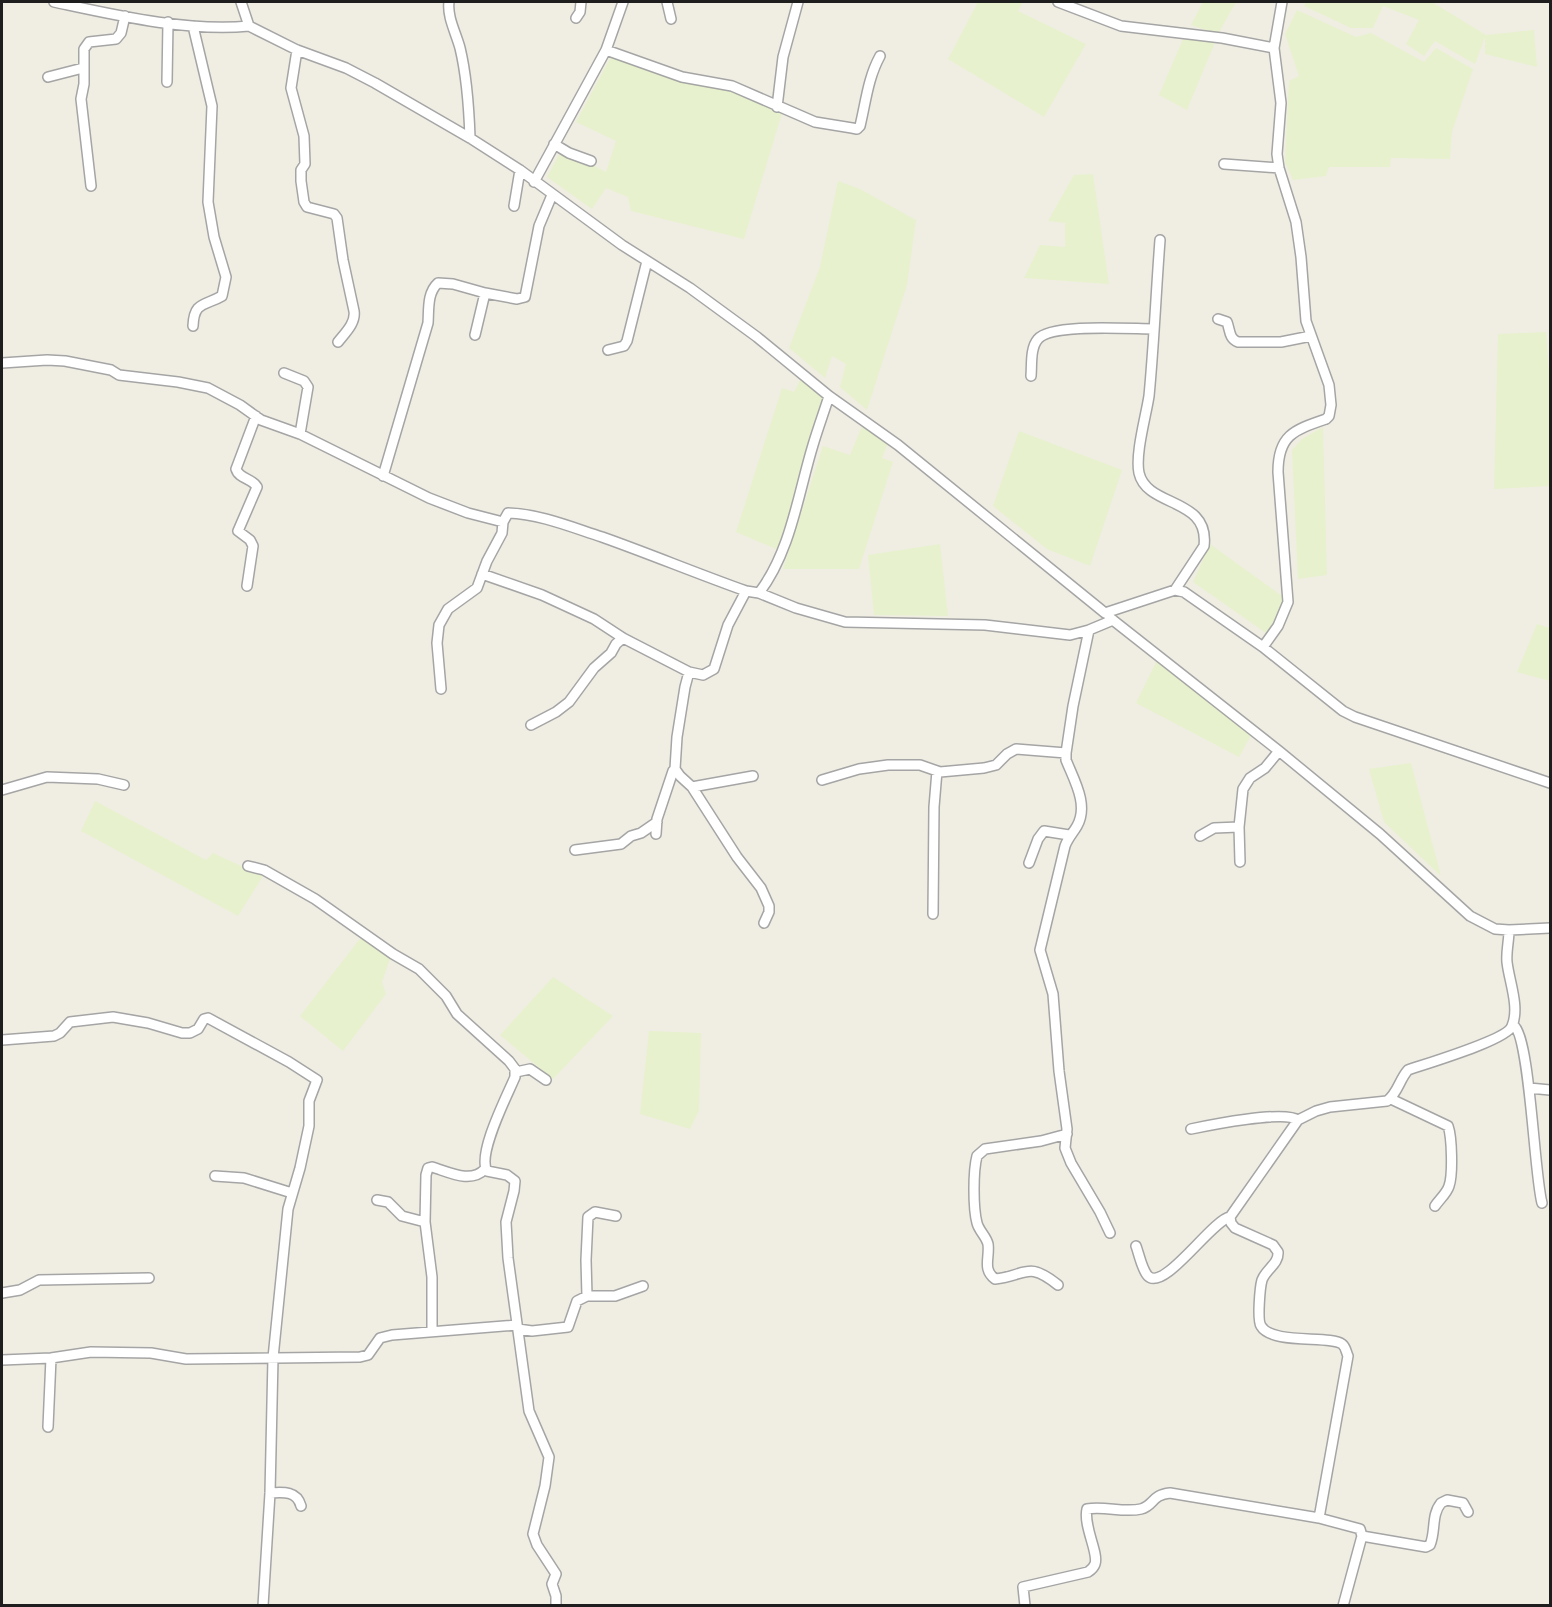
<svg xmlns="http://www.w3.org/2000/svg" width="1552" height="1607" font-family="'Source Sans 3',sans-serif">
<rect width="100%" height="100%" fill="#f0eee3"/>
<path fill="#e7f1cd" d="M 978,2 L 1023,2 L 1018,11 L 1086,44 L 1044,117 L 948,59 Z
M 1203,2 L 1236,2 L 1218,34 L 1191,25 Z
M 1306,2 L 1432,2 L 1486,35 L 1534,30 L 1537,67 L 1485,54 L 1485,37 L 1475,64 L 1435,41 L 1424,56 L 1406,44 L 1419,20 L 1383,6 L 1373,28 L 1351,28 L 1304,6 Z
M 1297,10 L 1356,37 L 1371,33 L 1424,62 L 1436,48 L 1473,69 L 1452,132 L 1450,159 L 1391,158 L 1390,167 L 1329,167 L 1326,176 L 1293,180 L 1285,162 L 1289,81 L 1299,76 L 1285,34 Z
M 1183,39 L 1216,40 L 1187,110 L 1159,95 Z
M 614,51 L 737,90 L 783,110 L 744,239 L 631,211 L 628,197 L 606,188 L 592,209 L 547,177 L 562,149 L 606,172 L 616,141 L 576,122 Z
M 1093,174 L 1109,284 L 1024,278 L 1040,245 L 1065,247 L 1065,223 L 1048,221 L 1074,175 Z
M 838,181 L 860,189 L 916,220 L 907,285 L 867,410 L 840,387 L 846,364 L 832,356 L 825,378 L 789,348 L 820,267 Z
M 1546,332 L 1550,388 L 1550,486 L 1494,489 L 1498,334 Z
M 802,376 L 827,400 L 783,552 L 736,532 L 782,388 L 794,392 Z
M 863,424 L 889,440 L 882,458 L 893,462 L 859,569 L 783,569 L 823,446 L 850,455 Z
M 1323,427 L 1327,575 L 1298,579 L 1292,450 L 1302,439 Z
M 1019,431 L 1122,470 L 1090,566 L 1047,549 L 993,506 Z
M 940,544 L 948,616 L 874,615 L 868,555 Z
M 1210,544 L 1289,601 L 1273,638 L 1193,582 Z
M 1537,624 L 1550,628 L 1550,681 L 1517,672 Z
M 1159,656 L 1254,730 L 1239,757 L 1136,703 Z
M 1411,763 L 1441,876 L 1384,822 L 1369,769 Z
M 95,801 L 206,860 L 213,853 L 263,876 L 238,916 L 81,831 Z
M 362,936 L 391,956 L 382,982 L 386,994 L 343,1051 L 300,1016 Z
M 553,977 L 613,1016 L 553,1079 L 500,1035 Z
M 649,1031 L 701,1033 L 699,1111 L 690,1129 L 640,1114 Z"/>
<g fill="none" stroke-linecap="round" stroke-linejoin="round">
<g stroke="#a5a5a5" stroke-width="12">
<path id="minor" d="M 54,2 C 115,15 187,32 249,26
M 241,2 L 249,26 L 297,50 L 346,68 L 375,83 L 470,138 L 520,170 L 622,245 L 690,288 L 757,337 L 829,396 L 898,445 L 1105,613 L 1175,590 L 1184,592 L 1263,647 L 1343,711 L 1355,717 L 1550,783
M 449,2 C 447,17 456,33 460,48 C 467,77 469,108 470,138
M 667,2 L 671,19
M 1058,2 L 1121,26 L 1222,38 L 1274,48 L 1281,103 L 1277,154 L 1279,168 L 1296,222 L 1301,257 L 1306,321 L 1329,385 L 1331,405 L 1329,416 L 1326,419 C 1294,430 1278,435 1278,472 L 1288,602 L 1278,626 L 1263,647
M 576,18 L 580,12 L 581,2
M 1274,48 L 1282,2
M 297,50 L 291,88 L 304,136 L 305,164 L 301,170 L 301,181 L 304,202 L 307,207 L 334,214 L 337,218 L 343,260 L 354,311 C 356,323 345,333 338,342
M 606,50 L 682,77 L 732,86 L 815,122 L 852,128 L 857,129 L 860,126 C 866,101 868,78 880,56
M 48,77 L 83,68
M 167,82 L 168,22
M 777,107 L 783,57 L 798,2
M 554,144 L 569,153 L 591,161
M 1224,164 L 1279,168
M 534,182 L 606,50 L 623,2
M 91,186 L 81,99 L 84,84 L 84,49 L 89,42 L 116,39 L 121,33 L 125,16
M 514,206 L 520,170
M 1160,240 C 1156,292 1154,344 1149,396 C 1146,416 1135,454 1139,473 C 1147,508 1210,497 1204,546 L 1175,590
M 485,293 L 517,299 L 525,297 L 539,226 L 552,195
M 1218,319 L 1227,322 C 1230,330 1229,339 1238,342 L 1281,342 L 1311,336
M 193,326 C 194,301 205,306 222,296 L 226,277 L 214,237 L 208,202 L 212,106 L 193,26
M 608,350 L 624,346 L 627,341 L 647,261
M 2,363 L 47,360 L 65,361 L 111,370 L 119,375 L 178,382 L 208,388 L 240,405 L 261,420 L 300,434 L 429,498 L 468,513 L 503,522 L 508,513 C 540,514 571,527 602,537 C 650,554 698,574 746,591 L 759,593 L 796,608 L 845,622 L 985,625 L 1070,635 L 1089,630 L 1113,620
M 284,373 L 304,381 L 308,387 L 300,434
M 1031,376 C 1032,365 1030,348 1038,339 C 1051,323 1131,329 1153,329
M 383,476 L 428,323 C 429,309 427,293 438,283 L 453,284 L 485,293 L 475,335
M 482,574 L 542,595 L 594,619 L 623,638 L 689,672 L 703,675 L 714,669 L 728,625 L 746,591
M 247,586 L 253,546 L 250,540 L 238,531 L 257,487 C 252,478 239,479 236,469 L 256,416
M 759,593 C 791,551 798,494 813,445 C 818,428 824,412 829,396
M 1109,617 L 1279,751 L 1380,834 L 1470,916 L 1495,929 L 1509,930 L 1550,928
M 1089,630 L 1073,706 L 1066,753 L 1066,760 C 1074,780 1089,805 1077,826 C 1073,833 1068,838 1065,846 L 1040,950 L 1053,994 L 1059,1071 L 1067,1129 L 1065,1148 L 1071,1163 L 1100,1212 L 1110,1233
M 689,672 L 685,687 L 677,737 L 675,769 L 680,776 L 692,787 L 737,857 L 761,888 L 769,906 L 769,912 L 764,923
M 441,689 L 437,643 L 439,625 L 448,609 L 477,588 L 487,561 L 502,533 L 503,522
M 531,725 L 556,712 L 569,702 L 594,668 L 611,653 L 616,644 L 623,638
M 822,780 L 859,769 L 888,765 L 920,765 L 940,772 L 984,768 L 996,765 L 1007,754 L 1016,749 L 1066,753
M 692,787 L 753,776
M 2,790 L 47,777 L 98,779 L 124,785
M 656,834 L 657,819 L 673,771 L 675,769
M 1200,836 L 1214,828 L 1239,827
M 575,850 L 621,844 L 631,836 L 641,833 L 657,822
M 1240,862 L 1239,827 L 1243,789 L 1250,778 L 1265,768 L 1279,751
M 1029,863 L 1038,839 L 1044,831 L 1069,835
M 248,866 L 264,870 L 315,899 L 393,954 L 419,969 L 446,996 L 457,1014 L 509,1061 L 515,1069 L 515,1077 C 507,1096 477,1154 487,1171 L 507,1175 L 515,1181 L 514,1191 L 506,1222 L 508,1258 L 529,1411 L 549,1457 L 545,1486 L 533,1534 L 537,1545 L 556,1574 L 552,1584 L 556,1596 L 556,1606
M 933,914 L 934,807 L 937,771
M 1513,1025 C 1530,1034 1534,1174 1542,1203
M 2,1040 L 54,1036 L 60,1033 L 70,1022 L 113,1017 L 148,1023 L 182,1033 L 190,1033 L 198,1029 L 204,1019 L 208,1018 L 289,1062 L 317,1080 L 309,1101 L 309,1126 L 300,1168 L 288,1209 L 273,1358 L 270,1493 L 263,1606
M 516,1072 L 530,1069 L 546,1080
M 1529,1088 L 1550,1090
M 1391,1099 L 1448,1126 C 1452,1137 1453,1175 1449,1186 C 1447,1193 1439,1200 1435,1206
M 1191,1129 C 1210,1125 1285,1110 1298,1120
M 215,1176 L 244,1178 L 292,1193
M 377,1200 L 388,1202 L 402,1216 L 425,1222 L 432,1277 L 432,1331
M 425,1222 L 426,1175 L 428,1168 L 432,1167 C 449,1172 471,1184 485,1169
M 1136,1246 C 1139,1254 1142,1270 1148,1276 C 1164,1292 1212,1220 1230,1217
M 1058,1285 C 1027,1260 1026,1276 995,1279 C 982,1269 990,1258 988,1244 C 986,1236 979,1231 977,1223 C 973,1208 973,1171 977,1156 L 985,1149 L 1041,1141 L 1067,1134
M 2,1293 L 20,1290 L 39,1280 L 149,1278
M 587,1296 L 615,1296 L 643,1286
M 518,1329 L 532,1331 L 568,1327 L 577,1301 L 587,1296 L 586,1260 L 588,1217 L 595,1212 L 616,1216
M 2,1360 L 51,1358 L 91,1352 L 151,1353 L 186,1359 L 360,1357 L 368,1355 L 380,1338 L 392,1335 L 517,1325
M 48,1427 L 51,1358
M 270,1493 C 284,1492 297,1491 301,1506
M 1319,1518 L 1348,1356 C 1346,1352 1346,1347 1342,1344 C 1330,1335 1272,1345 1261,1326 C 1257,1320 1260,1287 1262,1280 C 1266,1269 1279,1264 1278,1252 L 1273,1245 L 1235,1228 L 1231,1223 L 1230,1217 L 1298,1120 L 1316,1111 L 1330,1107 L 1387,1101 C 1398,1093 1399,1080 1408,1070 C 1425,1064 1507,1040 1512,1026 C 1520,1007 1509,981 1507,962 C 1506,952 1509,941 1509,930
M 1362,1536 L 1426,1547 L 1430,1545 C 1436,1531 1431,1515 1441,1503 L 1447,1500 L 1463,1503 L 1468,1512
M 1025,1606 L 1023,1587 L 1088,1572 C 1091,1570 1094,1567 1095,1564 C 1099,1553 1083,1526 1087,1509 C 1105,1506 1124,1513 1141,1509 C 1154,1506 1151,1495 1170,1493 L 1319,1518 L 1360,1529 L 1362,1536 L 1343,1606"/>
</g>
<use href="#minor" stroke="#fff" stroke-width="9"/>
</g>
<rect width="1552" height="1607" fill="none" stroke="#1e1e1e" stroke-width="6"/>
</svg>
